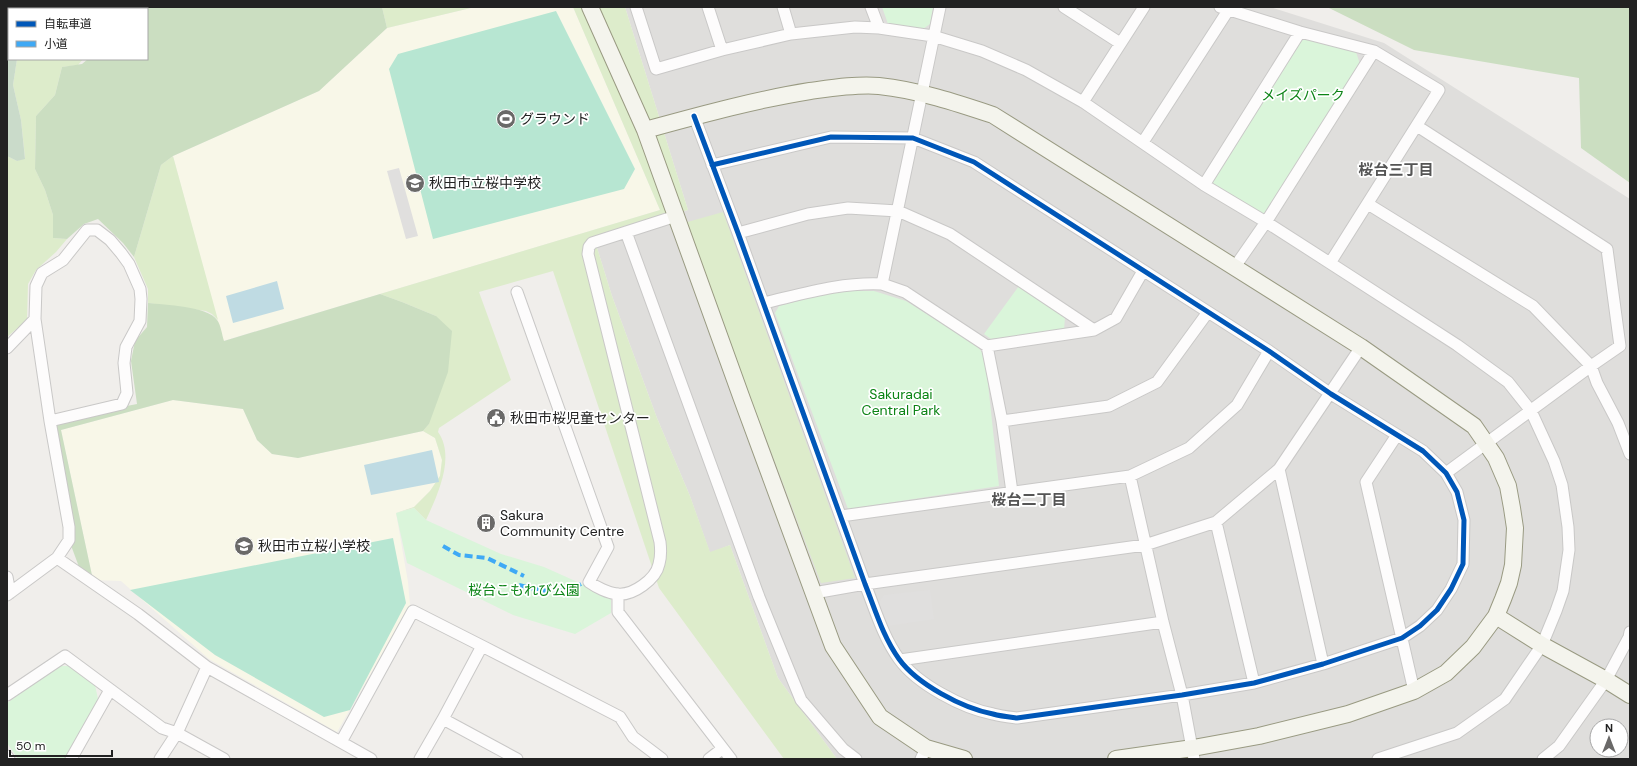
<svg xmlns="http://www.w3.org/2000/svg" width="1637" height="766" font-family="'DM Sans','Noto Sans JP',sans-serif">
<rect width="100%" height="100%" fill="#f0eeeb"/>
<path fill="#dfdedc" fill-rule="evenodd" d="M 625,7 L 1270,7 L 1384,43 L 1630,199 L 1630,759 L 837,759 L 778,678 L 730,545 L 710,553 L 690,496 L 657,418 L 612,296 L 594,238 L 688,210 ZM 1597,726 L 1621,726 L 1621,750 L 1597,750 Z"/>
<path fill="#f8f7e8" d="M 475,7 L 573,7 L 660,210 L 223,341 L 173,156 L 319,91 L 387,28 Z
M 173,400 L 243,409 L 257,440 L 272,454 L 298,458 L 423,431 L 435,438 L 442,460 L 440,476 L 430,491 L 414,507 L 396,513 L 408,582 L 410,605 L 337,732 L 209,659 L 121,581 L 93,580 L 61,430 Z"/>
<path fill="#ddeccb" d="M 382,7 L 475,7 L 387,28 Z
M 573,7 L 625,7 L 688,210 L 594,238 L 612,296 L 657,418 L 690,496 L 710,552 L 730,545 L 778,678 L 837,759 L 784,759 L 659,588 L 553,271 L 479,292 L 511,380 L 439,428 L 438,432 C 456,457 437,496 426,520 L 414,508 L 396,513 L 414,507 L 430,491 L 440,476 L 442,460 L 435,438 L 423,431 L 429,424 L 436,316 L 402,302 L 380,294 L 660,210 Z
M 17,59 L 83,59 L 78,65 L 62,67 L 55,95 L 36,116 L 35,169 L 45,190 L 53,215 L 53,238 L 67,239 L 56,252 L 36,270 L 28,284 L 27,320 L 7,337 L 7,156 L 17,161 L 25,158 L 21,120 L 13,85 Z
M 173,156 L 218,320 L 212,314 L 206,311 L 148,303 L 148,289 L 134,257 L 161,165 Z
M 723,212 L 855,578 L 821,583 L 684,223 Z"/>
<path fill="#cbdec1" d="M 89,7 L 382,7 L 387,28 L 319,91 L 173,156 L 161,165 L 134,257 L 123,243 L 98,219 L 84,224 L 67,239 L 53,238 L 53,215 L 45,190 L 35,169 L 36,116 L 55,95 L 62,67 L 82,64 L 88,59 L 147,59 L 147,9 L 92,9 Z
M 1327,7 L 1630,7 L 1630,183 L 1581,148 L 1579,78 L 1414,50 Z
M 380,294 L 402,302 L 436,316 L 452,331 L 448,372 L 429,424 L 423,431 L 298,458 L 272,454 L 257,440 L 243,409 L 173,400 L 61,430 L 93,580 L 82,575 L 69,540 L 50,421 L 137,404 L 131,361 L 135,341 L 147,327 L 148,303 C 164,305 208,306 217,320 C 221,325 222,335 224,341 Z"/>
<path fill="#cadbca" d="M 7,7 L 85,7 L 88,9 L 9,9 L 9,59 L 17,59 L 13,85 L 21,120 L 25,159 L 17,161 L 7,156 Z"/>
<path fill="#daf5da" d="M 882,7 L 933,7 L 930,24 L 923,29 L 888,24 Z
M 1301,38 L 1356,52 L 1360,64 L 1265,216 L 1211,182 Z
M 1019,286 L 1065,317 L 1064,330 L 991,339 L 984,334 Z
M 835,291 L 874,291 L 906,301 L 977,346 L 985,356 L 999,486 L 848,509 L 775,313 L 779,306 Z
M 414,508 L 426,520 L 501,554 L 544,567 L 611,597 L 611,613 L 575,634 L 513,615 L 407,563 L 396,513 Z
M 58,666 L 69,666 L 95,685 L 98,699 L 66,759 L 18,759 L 7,743 L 7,703 Z"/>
<path fill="#b7e6d2" d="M 556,11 L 635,169 L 624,189 L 433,239 L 389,69 L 398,54 Z
M 393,538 L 406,603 L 350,710 L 324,717 L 215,655 L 130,590 Z"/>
<path fill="#e0dfde" d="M 399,168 L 418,236 L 406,239 L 387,171 Z
M 930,590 L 934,619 L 888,626 L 878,604 L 884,595 Z"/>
<path fill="#bfdbe3" d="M 277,281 L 284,309 L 233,323 L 226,296 Z
M 432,450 L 439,482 L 371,495 L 364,465 Z"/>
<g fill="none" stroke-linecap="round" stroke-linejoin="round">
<g stroke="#c9c8c7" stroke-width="13">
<path id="street" d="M 636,7 L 656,69 L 722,50 L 791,34 L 855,27 L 879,28 L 933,36 L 982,51 L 1026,70 L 1083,102 L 1204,185 L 1266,222 L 1330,263 L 1457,345 L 1508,382 L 1531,411 L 1554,461 L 1562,485 L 1568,527 L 1569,550 L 1563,591 L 1556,611 L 1542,645 L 1505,699 L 1457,733 L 1378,759
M 708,7 L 722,50
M 783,7 L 791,34
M 871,7 L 879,28
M 940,7 L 882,284 L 905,292 L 987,346 L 1002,421 L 1012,492
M 1064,7 L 1120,43
M 1220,7 L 1300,32 L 1374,51 L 1439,90 L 1330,263
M 1083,102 L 1144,7
M 694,116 L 738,233 L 865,584 C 875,609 883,637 899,659 C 917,684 962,708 993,714 C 1000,716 1009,717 1017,718 L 1182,695 L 1254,683 L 1323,664 L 1402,638 L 1420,626 L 1437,610 L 1451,589 L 1463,564 L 1464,520 L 1457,492 L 1446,473 L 1423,451 L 1331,394 L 1269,351 L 974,162 L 913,138 L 831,137 L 712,165
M 1417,126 L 1607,249 L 1620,346 L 1591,366 L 1446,473
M 1143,142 L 1229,9
M 1204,185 L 1300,32
M 1368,204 L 1533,306 L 1591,366 L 1597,383 L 1618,423 L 1630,454
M 626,232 L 759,597 L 801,700 L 843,749 L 856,759
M 738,233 L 808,214 L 848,208 L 898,211 L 950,234 L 1094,330
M 1234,268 L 1266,222 L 1374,51
M 517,292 L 608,547 L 589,582 C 596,587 608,593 617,594 C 633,596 656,579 659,564 C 661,557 661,550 660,542 L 588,254 L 589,247 L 592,243 L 676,216
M 764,303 C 803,294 841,282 882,284
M 987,346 L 1094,330 L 1116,318 L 1143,271
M 7,348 L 35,319
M 1002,421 L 1109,406 L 1157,382 L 1208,312
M 1397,435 L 1366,482 L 1414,691
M 1279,469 L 1323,664
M 1130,476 L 1163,622 L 1182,695 L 1194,759
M 841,516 L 1130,476 L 1189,448 L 1237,405 L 1269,351
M 1216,522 L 1254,683
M 57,558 L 138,614 L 207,667 L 371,759
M 7,577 L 10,593
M 814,593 L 865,584 L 1145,545 L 1216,522 L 1279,469 L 1361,347
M 618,594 L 618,612 L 731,759
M 7,595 L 57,558 L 69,540 L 69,527 L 50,421 L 35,319 L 36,286 L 42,273 L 63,260 L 87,230 L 97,230 L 110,240 L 121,253 L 129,264 L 140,289 L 141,299 L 140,321 L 126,347 L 124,363 L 127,393 L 122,404 L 50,421
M 900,660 L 1163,622
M 7,695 L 65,656 L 162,728 L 177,733 L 224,759
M 341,742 L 413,611 L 482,646
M 7,756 L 9,759
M 71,759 L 110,690
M 160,759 L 177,733 L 207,667
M 420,759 L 443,719
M 517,759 L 443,719 L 482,646 L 620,717 L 633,737 L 662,759
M 709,759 L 722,749
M 921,759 L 926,748
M 1543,759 L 1559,746 L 1606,680 L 1629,637 L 1630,632"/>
</g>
<g stroke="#999a82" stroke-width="18">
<path id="secondary" d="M 590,7 L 645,130 L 742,399 L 833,646 L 880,717 L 926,748 L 964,759
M 645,130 C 700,115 754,100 810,91 C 832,88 857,84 879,86 C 918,90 957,103 993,115 L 1361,347 L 1474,426 L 1496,458 L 1508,486 L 1512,508 L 1515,528 L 1513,565 L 1509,583 L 1503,599 L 1496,616 L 1473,647 L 1446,673 L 1414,691 L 1348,714 L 1259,736 L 1193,748 L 1116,759
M 1496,616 L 1542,645 L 1606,680 L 1630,695"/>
</g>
<use href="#street" stroke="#fdfcfc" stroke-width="11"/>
<use href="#secondary" stroke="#f4f4ed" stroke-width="16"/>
<path stroke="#3fa9f5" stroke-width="4" stroke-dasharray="8 4" stroke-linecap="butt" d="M 443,546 L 459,555 L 487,558 L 524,576
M 519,585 C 542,591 559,595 581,584"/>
<g stroke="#fff" stroke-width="8">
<path id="cycleway" d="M 694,116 L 738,233 L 865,584 C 875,609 883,637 899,659 C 917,684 962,708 993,714 C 1000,716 1009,717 1017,718 L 1182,695 L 1254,683 L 1323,664 L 1402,638 L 1420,626 L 1437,610 L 1451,589 L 1463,564 L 1464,520 L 1457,492 L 1446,473 L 1423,451 L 1331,394 L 1269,351 L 974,162 L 913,138 L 831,137 L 712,165"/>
</g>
<use href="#cycleway" stroke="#0057b8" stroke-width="5"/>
</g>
<defs>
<g id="stadium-disc" transform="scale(1)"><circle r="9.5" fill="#6a6968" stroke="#fff"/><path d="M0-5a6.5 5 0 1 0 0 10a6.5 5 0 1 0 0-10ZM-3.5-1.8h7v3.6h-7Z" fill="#fff"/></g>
<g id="school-disc" transform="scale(1)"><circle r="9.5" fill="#6a6968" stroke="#fff"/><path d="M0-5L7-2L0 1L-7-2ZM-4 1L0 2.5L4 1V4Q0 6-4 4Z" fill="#fff"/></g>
<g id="civic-disc" transform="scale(1)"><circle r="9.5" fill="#6a6968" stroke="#fff"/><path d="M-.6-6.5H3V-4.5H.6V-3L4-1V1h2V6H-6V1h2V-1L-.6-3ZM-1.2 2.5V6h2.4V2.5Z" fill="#fff"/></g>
<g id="building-disc" transform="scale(1)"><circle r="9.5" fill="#6a6968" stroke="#fff"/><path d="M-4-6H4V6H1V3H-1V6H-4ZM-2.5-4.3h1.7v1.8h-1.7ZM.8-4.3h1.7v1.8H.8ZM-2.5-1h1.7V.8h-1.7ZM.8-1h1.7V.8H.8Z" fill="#fff"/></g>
</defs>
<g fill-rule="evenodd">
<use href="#stadium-disc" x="506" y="119"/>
<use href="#school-disc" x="415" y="183"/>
<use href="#civic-disc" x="496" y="418"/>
<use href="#building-disc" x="486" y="523"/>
<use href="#school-disc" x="244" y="546"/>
</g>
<g text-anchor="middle" stroke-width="3.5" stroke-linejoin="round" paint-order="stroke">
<g font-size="14" fill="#0c8416" stroke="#fff">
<text x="1303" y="100">メイズパーク</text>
<text x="901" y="399">Sakuradai<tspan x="901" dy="16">Central Park</tspan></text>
<text x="524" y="595">桜台こもれび公園</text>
</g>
<g font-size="14" fill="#222" stroke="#fff" text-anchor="start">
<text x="520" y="124">グラウンド</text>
<text x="429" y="188">秋田市立桜中学校</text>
<text x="510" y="423">秋田市桜児童センター</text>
<text x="500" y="520">Sakura<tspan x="500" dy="16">Community Centre</tspan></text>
<text x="258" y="551">秋田市立桜小学校</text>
</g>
<g font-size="15" font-weight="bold" fill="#555" stroke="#fff">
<text x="1396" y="175">桜台三丁目</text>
<text x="1029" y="505">桜台二丁目</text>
</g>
</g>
<rect width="1637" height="766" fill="none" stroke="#222222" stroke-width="16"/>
<rect x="8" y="8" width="140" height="52" fill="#ffffff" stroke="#a7a7a7"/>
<rect x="16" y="21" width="20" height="6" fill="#0057b8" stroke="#a7a7a7"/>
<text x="44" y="28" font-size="12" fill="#222222">自転車道</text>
<rect x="16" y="41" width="20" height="6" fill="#3fa9f5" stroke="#a7a7a7"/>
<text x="44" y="48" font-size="12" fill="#222222">小道</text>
<g transform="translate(1609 738)"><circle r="19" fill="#ffffff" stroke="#a7a7a7"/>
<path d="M0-3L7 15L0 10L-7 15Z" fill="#6a6968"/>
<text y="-6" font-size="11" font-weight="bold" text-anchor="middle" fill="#222222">N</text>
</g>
<path d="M10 750v6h102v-6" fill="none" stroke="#222222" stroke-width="2"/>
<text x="16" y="750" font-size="12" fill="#222222" stroke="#ffffff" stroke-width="3" paint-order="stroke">50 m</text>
</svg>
